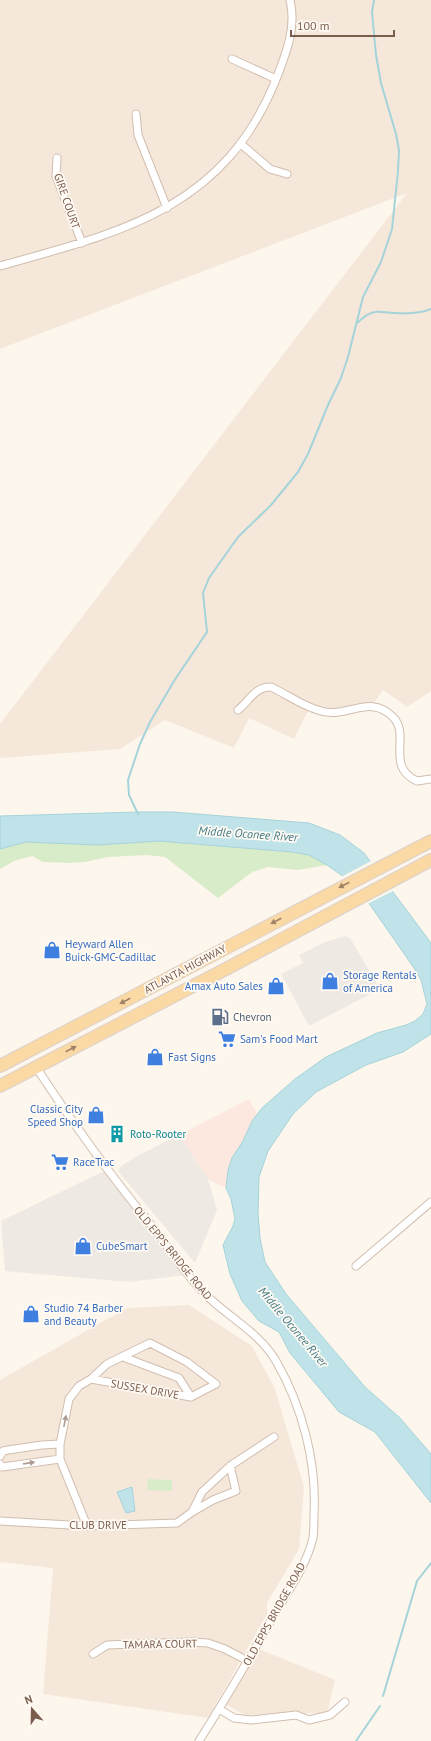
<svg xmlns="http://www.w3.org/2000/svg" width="431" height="1741" font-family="'PT Sans',sans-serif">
<rect width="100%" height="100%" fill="#fdf6ec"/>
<path fill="#f5e8da" d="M 0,0 L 431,0 L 431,691 L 407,707 L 383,690 L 372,706 L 329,711 L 312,703 L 294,739 L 249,718 L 234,748 L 165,720 L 120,749 L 0,758 L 0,724 L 407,193 L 0,349 Z
M 189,1305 L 252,1346 L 275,1389 L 304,1487 L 299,1549 L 267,1603 L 267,1614 L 208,1718 L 43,1694 L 53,1568 L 0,1562 L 0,1380 L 127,1308 Z
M 259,1649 L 335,1680 L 327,1713 L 245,1715 L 225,1704 Z"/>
<path fill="#fde8e0" d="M 249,1099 L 257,1114 L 252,1120 L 243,1141 L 232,1158 L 228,1170 L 226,1188 L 208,1179 L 179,1135 Z"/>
<path fill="#efe9e4" d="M 345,936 L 350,938 L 380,989 L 309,1026 L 281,974 L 303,963 L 299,955 L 323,943 Z
M 179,1135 L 208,1179 L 217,1210 L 195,1263 L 118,1171 L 120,1167 L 137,1156 Z
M 102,1172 L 108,1173 L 185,1275 L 129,1282 L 5,1271 L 1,1221 Z"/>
<path fill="#d8ecc9" d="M 159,841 L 292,852 L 309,855 L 327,865 L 298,870 L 268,867 L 252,872 L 218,898 L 165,857 L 147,855 L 107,857 L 85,862 L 70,863 L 43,862 L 32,856 L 14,861 L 0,869 L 0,849 L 26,842 L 98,845 Z
M 148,1479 L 172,1480 L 172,1491 L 147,1490 Z"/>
<path fill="#bfe3e8" stroke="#a5d3da" d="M 138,812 L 173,812 L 309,823 L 340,835 L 364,853 L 431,943 L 431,1034 L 403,1052 L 366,1065 L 316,1092 L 293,1114 L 268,1151 L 259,1177 L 258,1213 L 260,1238 L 265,1262 L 286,1294 L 365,1387 L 400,1418 L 431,1454 L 431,1503 L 375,1432 L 339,1412 L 290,1353 L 279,1332 L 259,1321 L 242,1301 L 230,1274 L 223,1245 L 233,1226 L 235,1219 L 231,1199 L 226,1188 L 228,1170 L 232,1158 L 243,1141 L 252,1121 L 262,1108 L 295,1079 L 326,1057 L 377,1033 L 406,1025 L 415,1021 L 423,1014 L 427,1004 L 421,980 L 414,968 L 366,899 L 344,877 L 327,865 L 309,855 L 292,852 L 159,841 L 98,845 L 26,842 L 0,849 L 0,816 Z
M 132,1487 L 135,1511 L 126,1513 L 117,1492 Z"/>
<path fill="#fdf6ec" d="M 373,860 L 395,890 L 367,904 L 341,877 Z"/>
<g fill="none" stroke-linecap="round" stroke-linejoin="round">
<path stroke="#a5d3da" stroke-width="2" d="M 357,323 C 360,321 363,317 367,315 C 377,309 384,313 394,313 C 406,314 419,314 431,309
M 138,814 L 129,795 L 128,780 L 140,744 L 150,722 L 174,681 L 207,632 L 203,593 L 209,578 L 238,537 L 271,505 L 298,472 L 308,454 L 328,405 L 341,378 L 348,357 L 363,297 L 381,262 L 392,229 L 398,171 L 399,150 L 396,134 L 381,83 L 376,55 L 372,12 L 374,0
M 383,1696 L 417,1581 L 431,1563
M 356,1741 L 380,1706"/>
<g stroke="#d1beb0" stroke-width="9">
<path id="street" d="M 232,59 L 276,79
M 136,114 L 138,135 L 167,208
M 241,144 L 270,169 L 287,174
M 57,158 L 56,176 L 82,243
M 0,266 C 121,232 222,210 275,82 C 285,56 297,29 290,0
M 238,710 C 249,701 256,686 271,687 C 288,695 304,707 321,711 C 348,719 369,693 393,717 C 411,735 385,767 417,781 L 431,779
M 36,1067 C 72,1122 110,1175 152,1226 C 170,1248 185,1275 206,1295 C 228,1317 260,1333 276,1361 C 302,1406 317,1462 314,1514 C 314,1522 314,1531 313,1538 C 306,1567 287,1592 273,1617 C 249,1659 225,1700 199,1741
M 356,1266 L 431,1202
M 123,1357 L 179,1378 L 191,1397
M 0,1456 L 3,1451 L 8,1450 L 42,1445 L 60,1444
M 0,1464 L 2,1467 L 60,1459
M 192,1512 L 202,1492 L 230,1466 L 274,1437
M 0,1521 L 87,1526 L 177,1523 L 192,1512 L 213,1500 L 236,1491 L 230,1466
M 87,1526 L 60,1459 L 60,1444 L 69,1399 L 79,1386 L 91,1379 L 191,1397 L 216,1384 L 187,1362 L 150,1343 L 107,1364 L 91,1379
M 93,1654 L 107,1645 L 191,1642 L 208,1643 L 225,1649 L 248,1661
M 219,1709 L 234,1718 L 251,1720 L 296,1715 L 309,1720 L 330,1715 L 345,1702"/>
</g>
<g stroke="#dad1cd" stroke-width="14">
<path id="primary" d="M 0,1066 L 431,841
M 0,1086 L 224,970 L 431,860"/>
</g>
<use href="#street" stroke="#fff" stroke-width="7"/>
<use href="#primary" stroke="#fbd9a5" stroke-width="12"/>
</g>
<defs><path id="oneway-solid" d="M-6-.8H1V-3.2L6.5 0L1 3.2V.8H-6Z"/></defs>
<g fill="#a18267">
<use href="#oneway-solid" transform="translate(344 885) rotate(153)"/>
<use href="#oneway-solid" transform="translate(276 921) rotate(152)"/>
<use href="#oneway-solid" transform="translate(125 1001) rotate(152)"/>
<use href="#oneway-solid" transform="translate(71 1049) rotate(-27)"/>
</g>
<g fill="#af9d94">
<use href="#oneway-solid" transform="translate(65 1421) rotate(-79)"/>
<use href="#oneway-solid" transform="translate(29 1463) rotate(-8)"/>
</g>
<defs>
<g id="shop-bare" transform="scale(1.38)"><path d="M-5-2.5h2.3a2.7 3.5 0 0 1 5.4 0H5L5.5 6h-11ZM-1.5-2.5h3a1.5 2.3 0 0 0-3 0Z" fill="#3f7fe0" stroke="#fffaf3" stroke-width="2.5" paint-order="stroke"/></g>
<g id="fuel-bare" transform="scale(1.38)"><path d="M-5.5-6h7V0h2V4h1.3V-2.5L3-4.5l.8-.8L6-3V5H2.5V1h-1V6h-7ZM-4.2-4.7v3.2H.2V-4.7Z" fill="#5c6f8a" stroke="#fffaf3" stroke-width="2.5" paint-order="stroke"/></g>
<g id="supermarket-bare" transform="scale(1.38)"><path d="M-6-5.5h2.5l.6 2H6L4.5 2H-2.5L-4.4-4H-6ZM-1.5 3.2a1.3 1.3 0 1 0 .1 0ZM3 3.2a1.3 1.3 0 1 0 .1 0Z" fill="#3f7fe0" stroke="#fffaf3" stroke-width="2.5" paint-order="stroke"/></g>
<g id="building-bare" transform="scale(1.38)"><path d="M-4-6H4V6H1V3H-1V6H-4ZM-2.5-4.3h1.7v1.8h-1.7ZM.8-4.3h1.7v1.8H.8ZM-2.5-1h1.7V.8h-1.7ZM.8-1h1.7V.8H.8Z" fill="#0f9aa8" stroke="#fffaf3" stroke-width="2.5" paint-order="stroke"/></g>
</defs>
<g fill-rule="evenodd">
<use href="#shop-bare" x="52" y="950"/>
<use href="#shop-bare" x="330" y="981"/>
<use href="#shop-bare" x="276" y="986"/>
<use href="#fuel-bare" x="220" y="1017"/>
<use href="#supermarket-bare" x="227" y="1039"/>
<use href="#shop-bare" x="155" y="1057"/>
<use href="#shop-bare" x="96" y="1115"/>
<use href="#building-bare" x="117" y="1134"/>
<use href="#supermarket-bare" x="60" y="1162"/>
<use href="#shop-bare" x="83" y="1246"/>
<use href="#shop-bare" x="31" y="1314"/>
</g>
<g text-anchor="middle" stroke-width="3.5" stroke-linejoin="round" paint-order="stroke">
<g font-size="11" fill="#7a5c4d" stroke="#fffaf3">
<text transform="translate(67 201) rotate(71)" y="4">GIRE COURT</text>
<text transform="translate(185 969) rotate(-28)" y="4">ATLANTA HIGHWAY</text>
<text transform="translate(173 1253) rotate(51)" y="4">OLD EPPS BRIDGE ROAD</text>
<text transform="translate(145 1389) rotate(10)" y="4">SUSSEX DRIVE</text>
<text x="98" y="1529">CLUB DRIVE</text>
<text transform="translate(274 1614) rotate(-61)" y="4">OLD EPPS BRIDGE ROAD</text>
<text transform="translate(160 1644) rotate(-1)" y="4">TAMARA COURT</text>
</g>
<g font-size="11" fill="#366cbe" stroke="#fffaf3" text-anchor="start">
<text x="65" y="948">Heyward Allen<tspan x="65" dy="13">Buick-GMC-Cadillac</tspan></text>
<text x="343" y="979">Storage Rentals<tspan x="343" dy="13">of America</tspan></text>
<text x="263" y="990" text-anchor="end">Amax Auto Sales</text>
<text x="240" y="1043">Sam's Food Mart</text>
<text x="168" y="1061">Fast Signs</text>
<text x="83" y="1113" text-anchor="end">Classic City<tspan x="83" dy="13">Speed Shop</tspan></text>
<text x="73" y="1166">RaceTrac</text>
<text x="96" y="1250">CubeSmart</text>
<text x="44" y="1312">Studio 74 Barber<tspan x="44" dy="13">and Beauty</tspan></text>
</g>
<g font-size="11" fill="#4e5e75" stroke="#fffaf3" text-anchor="start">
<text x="233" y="1021">Chevron</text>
</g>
<g font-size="11" fill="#0d838f" stroke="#fffaf3" text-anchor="start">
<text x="130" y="1138">Roto-Rooter</text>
</g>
<g font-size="12" font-style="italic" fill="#437c86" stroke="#fffaf3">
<text transform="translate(248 834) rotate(4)" y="4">Middle Oconee River</text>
<text transform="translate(293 1327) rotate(50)" y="4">Middle Oconee River</text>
</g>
</g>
<g transform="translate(32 1709) rotate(340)" stroke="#fffaf3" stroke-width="3" paint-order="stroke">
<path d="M0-3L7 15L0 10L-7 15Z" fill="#7a5c4d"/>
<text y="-6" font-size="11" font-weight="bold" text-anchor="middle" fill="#7a5c4d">N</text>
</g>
<path d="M291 30v6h103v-6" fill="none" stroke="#7a5c4d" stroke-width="2"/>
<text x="297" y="30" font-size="12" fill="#7a5c4d" stroke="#fffaf3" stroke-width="3" paint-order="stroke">100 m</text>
</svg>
